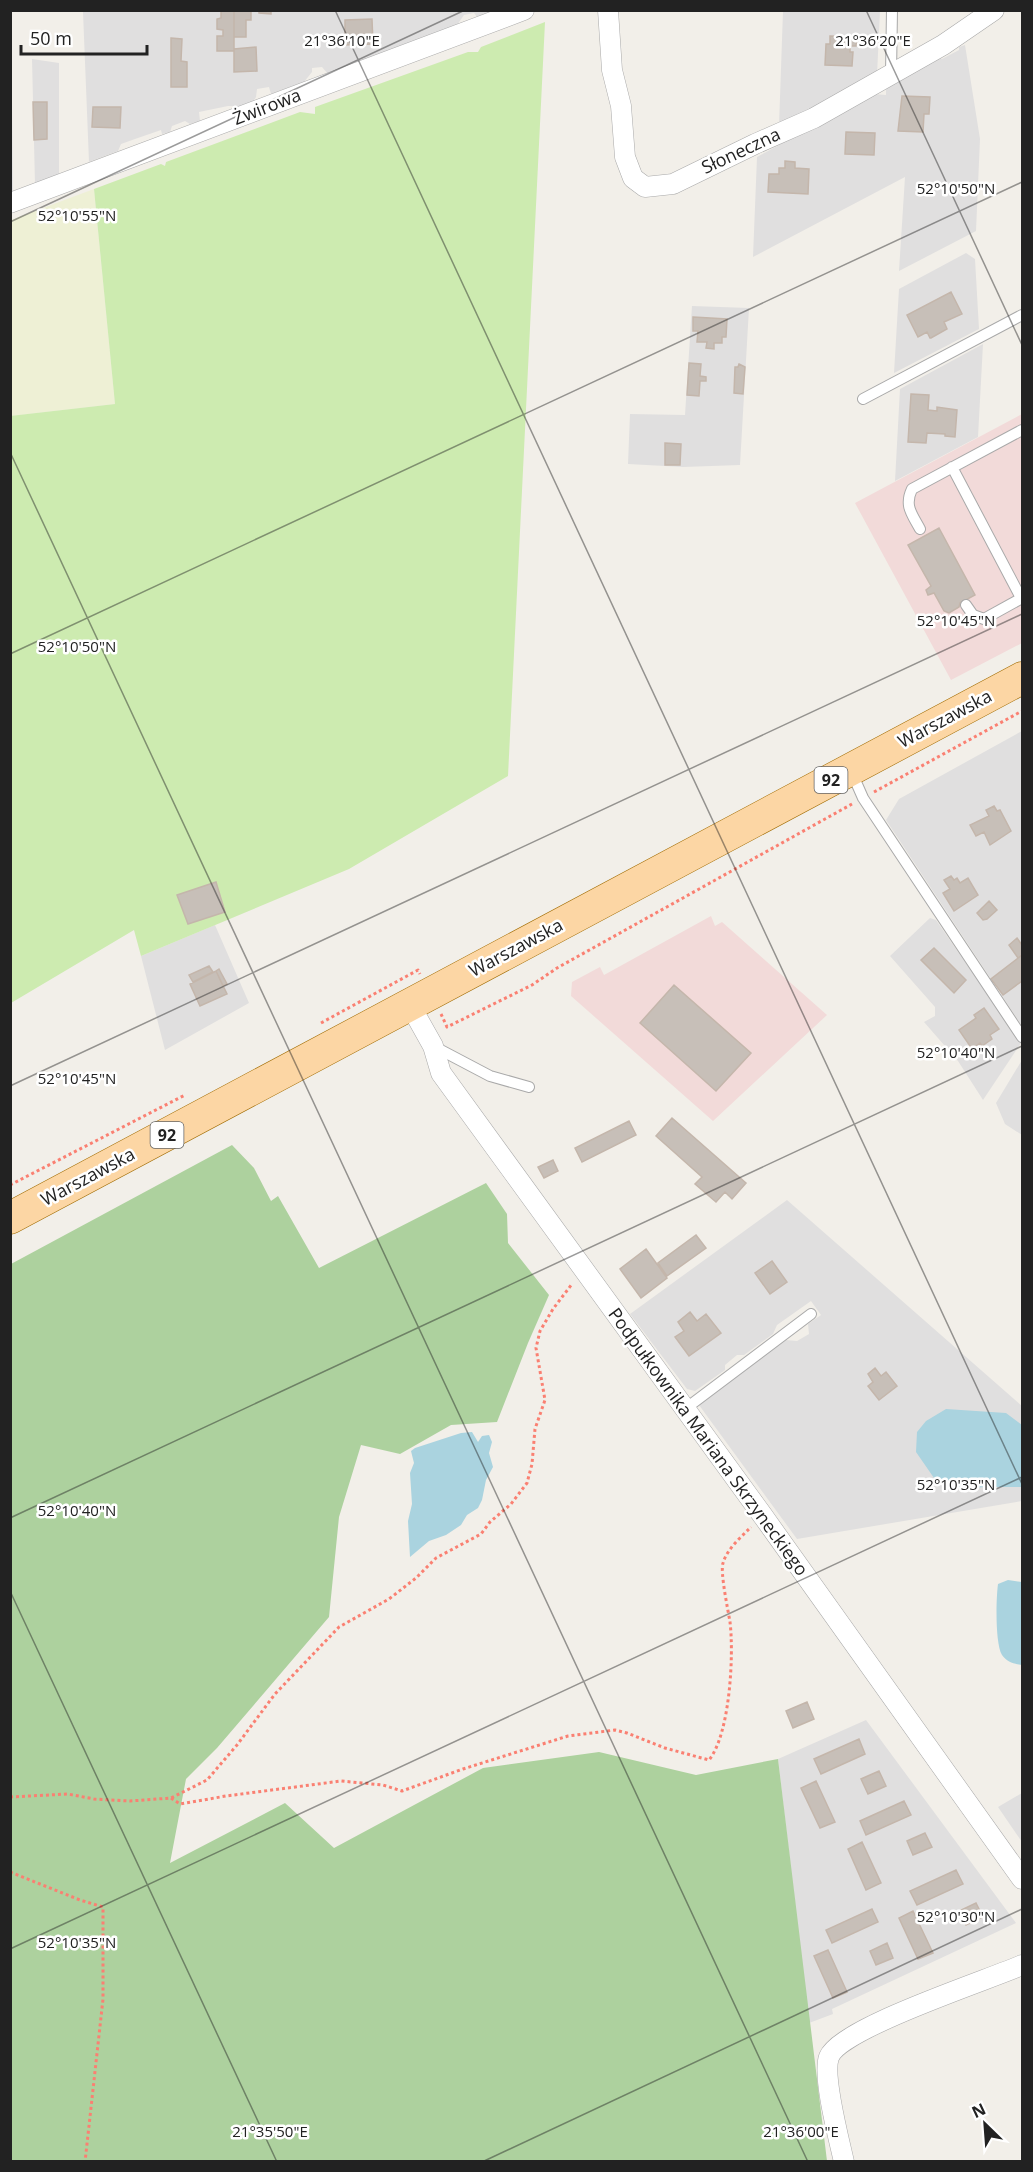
<svg xmlns="http://www.w3.org/2000/svg" width="1033" height="2172" font-family="'Open Sans',sans-serif">
<rect width="100%" height="100%" fill="#f2efe9"/>
<path fill="#e0dfdf" d="M 91,10 L 491,11 L 488,14 L 478,18 L 474,13 L 464,15 L 457,25 L 328,74 L 322,67 L 312,68 L 312,72 L 304,82 L 271,94 L 269,87 L 257,89 L 256,97 L 253,102 L 235,109 L 234,106 L 228,106 L 199,112 L 200,121 L 190,124 L 185,121 L 172,126 L 170,132 L 162,134 L 161,130 L 135,139 L 121,144 L 118,151 L 89,162 L 83,12 Z
M 11,11 L 13,191 L 11,192 L 10,11 Z
M 783,11 L 880,11 L 877,75 L 779,126 Z
M 965,45 L 980,139 L 976,231 L 899,271 L 905,177 L 753,257 L 757,157 L 873,94 L 886,95 L 886,87 L 940,58 L 942,59 L 959,50 L 959,47 Z
M 32,59 L 59,63 L 59,174 L 35,184 Z
M 966,253 L 975,259 L 979,329 L 894,373 L 899,289 Z
M 692,306 L 749,308 L 740,465 L 683,467 L 628,464 L 630,414 L 685,415 Z
M 983,344 L 978,437 L 895,481 L 900,389 Z
M 1022,731 L 1022,1026 L 886,820 L 899,799 Z
M 930,918 L 936,920 L 1021,1043 L 983,1100 L 958,1061 L 924,1022 L 935,1016 L 935,1007 L 890,956 Z
M 215,925 L 249,1003 L 165,1050 L 141,956 Z
M 1022,1060 L 1022,1135 L 1005,1124 L 996,1103 Z
M 787,1200 L 1022,1406 L 1022,1501 L 797,1539 L 699,1405 L 786,1340 L 797,1341 L 809,1334 L 808,1324 L 821,1315 L 811,1301 L 777,1325 L 773,1334 L 744,1355 L 737,1355 L 725,1365 L 725,1370 L 695,1391 L 687,1389 L 630,1314 Z
M 866,1720 L 1016,1923 L 832,2009 L 833,2014 L 809,2023 L 778,1759 Z
M 1022,1793 L 1022,1842 L 998,1807 Z"/>
<path fill="#f2dad9" d="M 1022,414 L 1022,643 L 951,680 L 855,503 Z
M 711,916 L 715,926 L 722,922 L 827,1015 L 713,1121 L 571,996 L 572,982 L 600,967 L 604,975 Z"/>
<path fill="#eef0d5" d="M 94,189 L 115,404 L 11,416 L 11,220 Z"/>
<path fill="#cdebb0" d="M 545,22 L 508,776 L 349,869 L 141,956 L 134,930 L 11,1003 L 10,416 L 115,404 L 94,189 L 161,164 L 165,166 L 166,162 L 300,112 L 315,114 L 315,107 L 468,52 L 478,52 L 481,47 Z"/>
<path fill="#add19e" d="M 232,1145 L 254,1168 L 271,1201 L 278,1196 L 319,1268 L 486,1183 L 507,1214 L 508,1243 L 549,1295 L 528,1343 L 497,1422 L 451,1425 L 400,1454 L 361,1445 L 339,1517 L 329,1617 L 217,1748 L 186,1779 L 170,1863 L 285,1803 L 334,1848 L 483,1768 L 599,1752 L 696,1775 L 778,1759 L 827,2161 L 11,2161 L 11,1264 Z"/>
<path fill="#aad3df" d="M 946,1409 L 1006,1413 L 1022,1425 L 1022,1487 L 984,1487 L 963,1489 L 934,1478 L 916,1452 L 917,1432 L 926,1421 Z
M 472,1432 L 478,1442 L 482,1436 L 489,1435 L 492,1442 L 489,1453 L 493,1467 L 486,1480 L 482,1500 L 478,1508 L 467,1515 L 461,1525 L 446,1535 L 429,1541 L 410,1557 L 408,1521 L 412,1504 L 410,1473 L 414,1463 L 411,1451 L 415,1448 L 461,1433 Z
M 1008,1580 L 1022,1582 L 1022,1665 C 1014,1664 1007,1662 1002,1655 C 995,1643 996,1599 998,1584 Z"/>
<path fill="#c7bfb8" stroke="#c4b6ab" stroke-width="1.5" d="M 221,10 L 234,10 L 234,51 L 217,51 L 217,36 L 223,36 L 223,30 L 217,29 L 217,19 L 221,18 Z
M 234,10 L 251,10 L 251,20 L 246,20 L 246,37 L 234,37 Z
M 259,10 L 271,10 L 271,14 L 259,13 Z
M 372,19 L 373,44 L 345,45 L 345,20 Z
M 830,36 L 857,37 L 856,46 L 850,46 L 850,52 L 853,52 L 852,66 L 825,65 L 826,44 L 830,44 Z
M 171,38 L 182,39 L 181,61 L 187,62 L 187,87 L 171,87 Z
M 256,47 L 257,71 L 234,72 L 234,49 Z
M 902,96 L 930,97 L 929,114 L 924,114 L 923,132 L 898,131 Z
M 33,102 L 47,102 L 47,139 L 34,140 Z
M 93,107 L 121,107 L 120,128 L 92,127 Z
M 846,132 L 875,133 L 874,155 L 845,154 Z
M 785,161 L 795,162 L 795,168 L 809,169 L 808,194 L 768,192 L 769,174 L 779,174 L 779,168 L 785,168 Z
M 951,292 L 962,314 L 944,322 L 947,329 L 931,338 L 930,338 L 927,332 L 918,337 L 907,315 Z
M 693,317 L 727,319 L 726,337 L 722,337 L 722,343 L 714,343 L 714,349 L 706,348 L 707,342 L 697,342 L 698,331 L 693,331 Z
M 689,363 L 701,364 L 700,376 L 706,377 L 706,381 L 700,381 L 699,396 L 687,395 Z
M 739,364 L 745,367 L 743,394 L 734,393 L 735,367 L 738,367 Z
M 911,394 L 929,395 L 928,410 L 937,411 L 937,407 L 957,410 L 955,437 L 945,436 L 945,434 L 927,433 L 926,443 L 908,442 Z
M 665,443 L 681,444 L 680,465 L 665,465 Z
M 939,528 L 975,595 L 960,603 L 959,607 L 949,613 L 944,611 L 934,593 L 928,595 L 926,590 L 931,586 L 908,545 Z
M 994,806 L 997,811 L 1000,810 L 1011,831 L 990,845 L 984,832 L 976,836 L 970,825 L 989,816 L 986,810 Z
M 951,876 L 954,880 L 957,878 L 960,883 L 968,878 L 978,895 L 954,911 L 943,893 L 950,889 L 944,880 Z
M 216,882 L 225,912 L 188,924 L 177,895 Z
M 989,901 L 997,910 L 987,919 L 983,920 L 977,913 Z
M 1017,938 L 1022,945 L 1022,955 L 1018,958 L 1009,945 Z
M 934,948 L 966,980 L 954,993 L 921,960 Z
M 1022,955 L 1022,981 L 1003,995 L 991,979 Z
M 209,966 L 213,972 L 193,982 L 189,975 Z
M 219,969 L 227,984 L 223,986 L 216,971 Z
M 216,971 L 227,994 L 200,1006 L 190,984 Z
M 674,985 L 751,1053 L 716,1091 L 640,1023 Z
M 984,1008 L 999,1029 L 990,1035 L 992,1039 L 982,1046 L 980,1043 L 972,1049 L 959,1030 L 976,1018 L 974,1015 Z
M 672,1118 L 746,1183 L 732,1199 L 725,1192 L 716,1202 L 695,1184 L 702,1177 L 656,1136 Z
M 629,1121 L 636,1135 L 582,1162 L 575,1148 Z
M 553,1160 L 558,1171 L 544,1178 L 538,1167 Z
M 696,1235 L 706,1248 L 667,1276 L 658,1263 Z
M 646,1249 L 667,1278 L 641,1298 L 620,1269 Z
M 772,1261 L 787,1282 L 770,1294 L 755,1273 Z
M 690,1312 L 697,1321 L 706,1314 L 721,1333 L 689,1356 L 675,1337 L 684,1331 L 678,1322 Z
M 875,1368 L 881,1376 L 886,1372 L 897,1386 L 879,1400 L 868,1386 L 873,1382 L 868,1374 Z
M 807,1702 L 814,1719 L 793,1728 L 786,1711 Z
M 859,1739 L 865,1754 L 821,1774 L 814,1759 Z
M 879,1771 L 886,1786 L 868,1794 L 861,1779 Z
M 816,1781 L 835,1822 L 820,1828 L 801,1788 Z
M 904,1801 L 911,1815 L 866,1835 L 860,1821 Z
M 925,1833 L 932,1847 L 913,1855 L 907,1841 Z
M 862,1842 L 881,1883 L 866,1890 L 848,1849 Z
M 956,1870 L 963,1884 L 917,1905 L 910,1891 Z
M 976,1903 L 983,1917 L 966,1925 L 959,1911 Z
M 872,1909 L 878,1922 L 832,1943 L 826,1930 Z
M 913,1911 L 933,1953 L 918,1959 L 899,1918 Z
M 887,1943 L 893,1958 L 876,1965 L 870,1951 Z
M 828,1950 L 847,1992 L 833,1998 L 814,1956 Z"/>
<g fill="none" stroke-linecap="round" stroke-linejoin="round">
<g stroke="#a9a9a9" stroke-width="12">
<path id="lane" d="M 891,74 L 892,10
M 863,399 L 1022,315
M 952,467 L 1021,598
M 920,529 C 912,514 904,506 912,489 L 1022,430
M 966,605 L 973,615 L 984,619 L 1022,598
M 852,773 L 863,798 L 1022,1037
M 433,1046 L 490,1076 L 529,1087
M 685,1409 L 811,1314"/>
</g>
<g stroke="#a9a9a9" stroke-width="21">
<path id="street" d="M 608,10 L 612,70 L 621,106 L 625,157 L 633,178 L 645,187 L 673,184 L 755,144 L 814,118 L 943,45 L 994,10
M 10,203 L 524,10
M 410,1005 L 433,1046 L 441,1073 L 763,1516 L 1022,1879
M 844,2162 C 839,2139 822,2076 829,2057 C 840,2028 988,1980 1022,1965"/>
</g>
<g stroke="#a06b00" stroke-width="33">
<path id="primary" d="M 10,1218 L 1022,678"/>
</g>
<path stroke="#fa8072" stroke-width="3" stroke-dasharray="3 3" stroke-linecap="butt" d="M 874,792 L 1022,711
M 441,1014 L 447,1027 L 532,985 L 557,968 L 852,804
M 321,1023 L 418,970 L 420,974
M 10,1185 L 185,1095
M 10,1797 L 68,1794 L 94,1799 L 130,1801 L 171,1798 L 207,1780 L 237,1745 L 275,1694 L 339,1627 L 389,1599 L 416,1578 L 436,1558 L 481,1534 L 490,1522 L 511,1504 L 527,1483 L 532,1464 L 535,1429 L 545,1400 L 536,1348 L 540,1331 L 553,1309 L 572,1284
M 171,1798 L 180,1804 L 226,1796 L 341,1781 L 383,1785 L 402,1791 L 463,1769 L 568,1736 L 615,1730 L 627,1733 L 665,1748 L 709,1760 C 730,1734 734,1655 730,1622 C 728,1610 720,1572 723,1563 C 727,1549 741,1537 751,1527
M 10,1872 L 80,1900 L 103,1907 L 103,1999 L 85,2162"/>
<use href="#lane" stroke="#fff" stroke-width="10"/>
<use href="#street" stroke="#fff" stroke-width="20"/>
<use href="#primary" stroke="#fcd6a4" stroke-width="32"/>
</g>
<path fill="none" stroke="#222" stroke-width="1.5" stroke-opacity="0.45" d="M 335,10 L 1022,1484M 866,10 L 1022,345M 10,222 L 465,10M 10,452 L 808,2162M 10,654 L 1022,182M 10,1086 L 1022,614M 10,1518 L 1022,1046M 10,1591 L 277,2162M 10,1949 L 1022,1477M 482,2162 L 1022,1909"/>
<g text-anchor="middle" stroke-width="5" stroke-linejoin="round" paint-order="stroke">
<g fill="#fff" stroke="#646464" stroke-width="1.5">
<rect x="814.5" y="767" width="33" height="26" rx="4.5"/>
<rect x="150.5" y="1122" width="33" height="26" rx="4.5"/>
</g>
<g font-size="16" font-weight="bold" fill="#222">
<text x="831" y="786">92</text>
<text x="167" y="1141">92</text>
</g>
<g font-size="18" fill="#222" stroke="#fff">
<text transform="translate(267 107) rotate(-21)" y="6">Żwirowa</text>
<text transform="translate(741 151) rotate(-25)" y="6">Słoneczna</text>
<text transform="translate(945 719) rotate(-28)" y="6">Warszawska</text>
<text transform="translate(516 948) rotate(-28)" y="6">Warszawska</text>
<text transform="translate(88 1177) rotate(-28)" y="6">Warszawska</text>
<text transform="translate(708 1442) rotate(54)" y="6">Podpułkownika Mariana Skrzyneckiego</text>
</g>
</g>
<g font-size="15" text-anchor="middle" fill="#222" stroke="#fff" stroke-width="5" stroke-linejoin="round" paint-order="stroke">
<text x="342" y="46">21°36'10"E</text>
<text x="873" y="46">21°36'20"E</text>
<text x="956" y="194">52°10'50"N</text>
<text x="77" y="221">52°10'55"N</text>
<text x="956" y="626">52°10'45"N</text>
<text x="77" y="652">52°10'50"N</text>
<text x="956" y="1058">52°10'40"N</text>
<text x="77" y="1084">52°10'45"N</text>
<text x="956" y="1490">52°10'35"N</text>
<text x="77" y="1516">52°10'40"N</text>
<text x="956" y="1922">52°10'30"N</text>
<text x="77" y="1948">52°10'35"N</text>
<text x="270" y="2137">21°35'50"E</text>
<text x="801" y="2137">21°36'00"E</text>
</g>
<rect width="1033" height="2172" fill="none" stroke="#222222" stroke-width="24"/>
<g transform="translate(985 2124) rotate(335)" stroke="#ffffff" stroke-width="4.5" paint-order="stroke">
<path d="M0-4.5L10 22L0 15L-10 22Z" fill="#222222"/>
<text y="-9" font-size="16" font-weight="bold" text-anchor="middle" fill="#222222">N</text>
</g>
<path d="M21 45v9h126v-9" fill="none" stroke="#222222" stroke-width="3"/>
<text x="30" y="45" font-size="18" fill="#222222" stroke="#ffffff" stroke-width="4.5" paint-order="stroke">50 m</text>
</svg>
